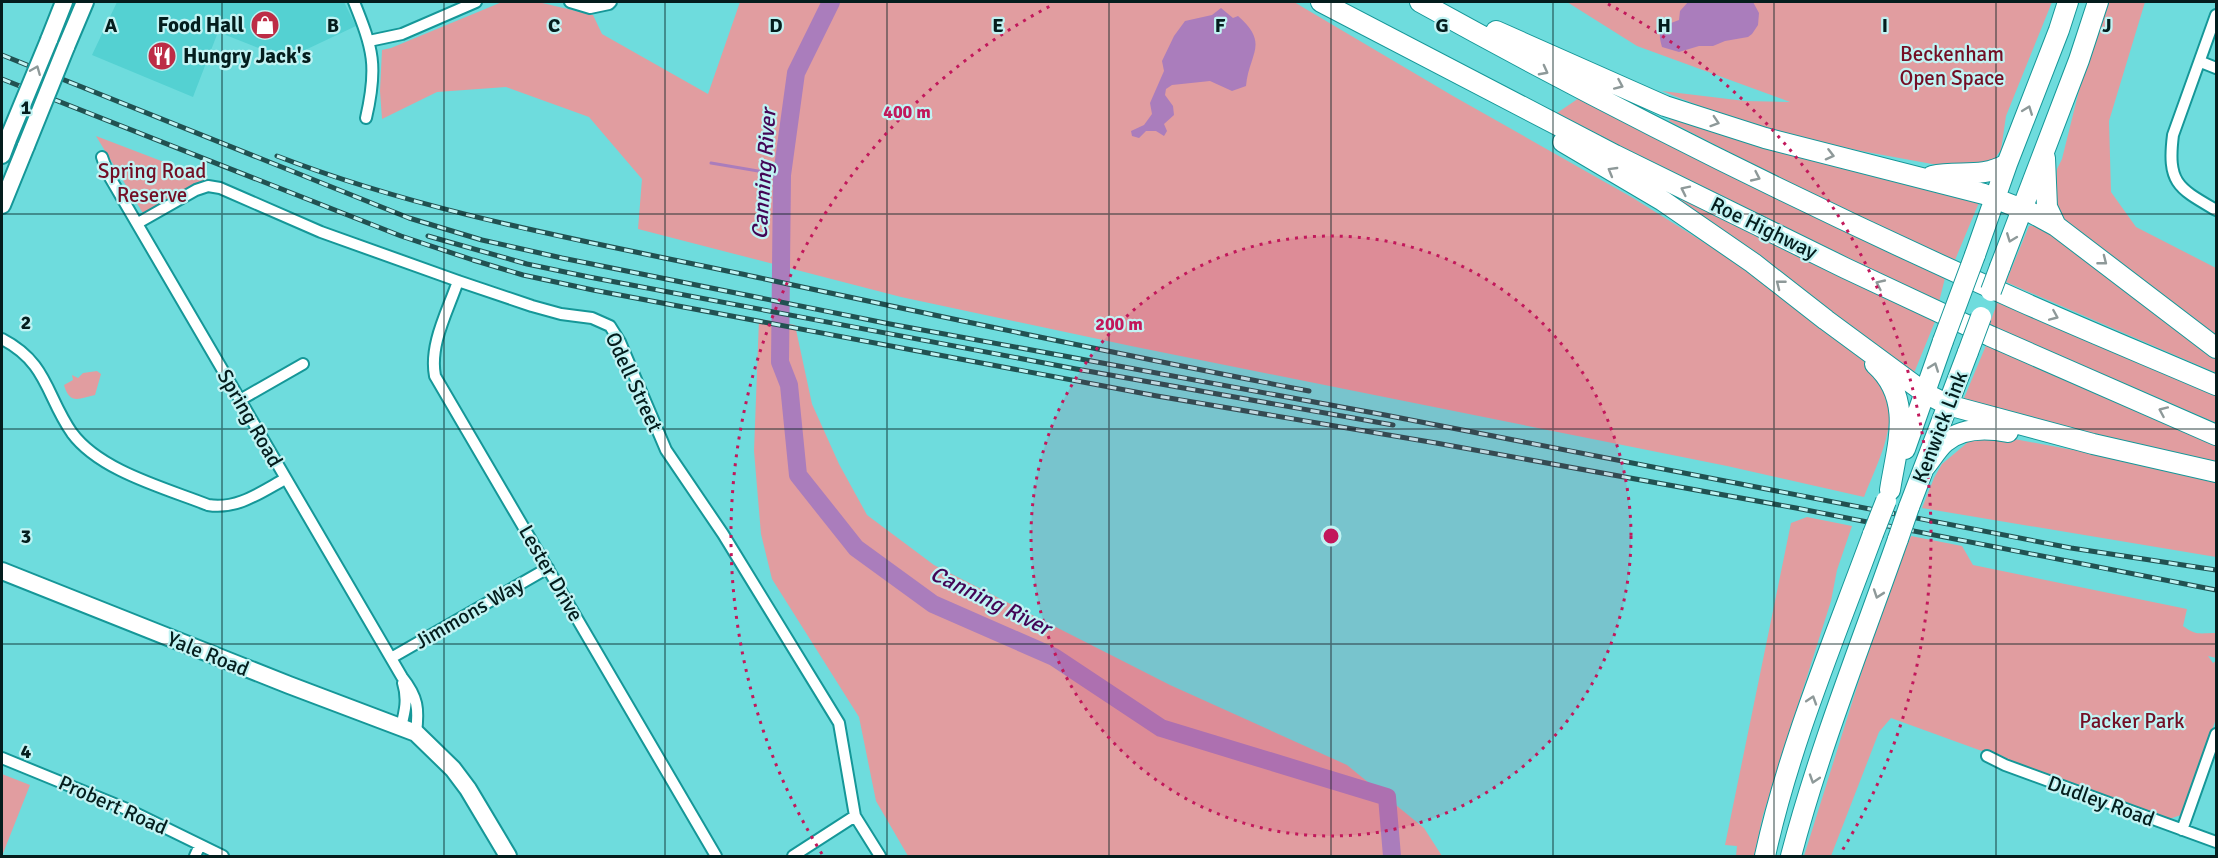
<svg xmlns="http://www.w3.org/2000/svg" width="2218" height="858" font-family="Signika,sans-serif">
<rect width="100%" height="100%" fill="#6edcdd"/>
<path fill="#54d1d2" d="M 117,2 L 344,2 L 356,26 L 286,59 L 218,32 L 193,97 L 92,55 Z"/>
<path fill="#e19da0" d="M 502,2 L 538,2 L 593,15 L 602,34 L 708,94 L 740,2 L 1294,2 L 1453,96 L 1633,198 L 1772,285 L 1871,367 C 1908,409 1881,453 1864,497 L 1727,466 L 1131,346 L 901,297 L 638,229 L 642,179 L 589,117 L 506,87 L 437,92 L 382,119 L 380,91 L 382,50 L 391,48 Z
M 1567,2 L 2052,2 L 2006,116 L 2001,150 L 1994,159 L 1988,163 L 1954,168 L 1861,151 L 1750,126 L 1662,91 L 1745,101 L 1790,102 L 1637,46 Z
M 2105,2 L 2145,2 L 2109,121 L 2111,192 L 2136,227 L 2216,268 L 2216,335 L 2133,275 L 2054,213 L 2057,169 L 2062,159 L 2093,34 Z
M 1582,96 L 1946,274 L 1939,302 L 1554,115 Z
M 1673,112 L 1980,200 L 1955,260 L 1812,195 L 1669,121 Z
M 96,136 L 211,180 L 144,215 Z
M 1667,190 L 1936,319 L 1914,373 L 1664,194 Z
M 2037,225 L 2216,349 L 2216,373 L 2006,282 L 2029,226 Z
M 2000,296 L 2216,393 L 2216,423 L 1989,325 Z
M 759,319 L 795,325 L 812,404 L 839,464 L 867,515 L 934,565 L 1170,685 L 1347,765 L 1424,828 L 1442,856 L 908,856 L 876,801 L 859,717 L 772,579 L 761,534 L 754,451 Z
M 1987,343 L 2130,408 L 2216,444 L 2216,466 L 1962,403 Z
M 97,371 L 101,374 L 95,395 C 80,398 70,406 64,385 L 73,380 L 72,375 L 78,378 L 83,373 Z
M 1993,435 L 2073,450 L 2085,449 L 2216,477 L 2216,557 L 1922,508 L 1934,478 L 1942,464 L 1967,443 L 1966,440 Z
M 1807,517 L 1852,526 L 1837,570 L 1831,601 L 1763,815 L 1754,856 L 1736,856 L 1737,846 L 1725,845 L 1791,523 Z
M 1911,536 L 1962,546 L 1973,565 L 2187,609 L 2183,626 C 2196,636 2200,633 2216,633 L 2216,658 L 2208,656 L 2213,663 L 2216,661 L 2216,719 L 2181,815 L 2169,819 L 1891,718 L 1879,732 L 1831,856 L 1804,856 L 1903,540 L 1909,541 Z
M 2,774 L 30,785 L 2,856 Z"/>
<path fill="#aa7dbc" d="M 1688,2 L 1753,2 L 1759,13 L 1758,25 L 1752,34 L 1748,37 L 1725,41 L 1713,46 L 1699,46 L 1679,52 L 1662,47 C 1659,36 1658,31 1666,22 L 1671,23 L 1679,20 L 1680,11 Z
M 1221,8 L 1233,18 L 1238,16 C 1270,44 1249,53 1246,86 L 1232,91 L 1210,81 L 1172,85 L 1166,89 L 1165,95 L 1173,106 L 1174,115 L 1164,124 L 1167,131 L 1164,136 L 1156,131 L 1146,131 L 1139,138 L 1132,136 L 1131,131 L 1144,125 L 1152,114 L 1150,103 L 1164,71 L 1162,61 L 1174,36 L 1185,21 L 1212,15 Z"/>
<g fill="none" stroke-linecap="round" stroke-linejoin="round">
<path stroke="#aa7dbc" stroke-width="3" d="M 711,163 L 782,175"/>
<path stroke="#aa7dbc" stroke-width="18" d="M 831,2 L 796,73 L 782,175 L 780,362 L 789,385 L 798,475 L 856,548 L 933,604 L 1054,657 L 1161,728 L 1387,797 L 1392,856"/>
<g stroke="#159798" stroke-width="14">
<path id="street" d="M 354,2 C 373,49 378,66 366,118
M 570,2 L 590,8 L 609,4 L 611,2
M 2216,15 L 2173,135 C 2167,183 2178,188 2216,210
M 369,41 L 402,34 L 476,2
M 2201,62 L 2216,68
M 102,157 L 108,174 L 402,677 C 418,697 419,709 416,733
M 138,223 L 196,190 L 208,186 L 220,188 L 321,232 L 458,281 L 532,306 L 561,314 L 592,318 L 610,326 L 620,342 L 666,450 L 723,534 L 839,723 L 855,816 L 793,856
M 458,281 C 448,311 429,344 435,376 L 716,856
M 2,339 C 48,363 46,396 72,433 C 100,471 165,488 208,505 C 237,510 261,492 285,479
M 240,400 L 303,364
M 391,658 L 548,568
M 401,727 C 405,711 408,699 403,683
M 1987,756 L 2005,765 L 2216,842
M 2,758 L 129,810 L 223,856
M 855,816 L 880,856
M 2182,830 L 2216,734
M 195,856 L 200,845"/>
</g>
<g stroke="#159798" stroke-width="20">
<path id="primary" d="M 49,40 L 64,2
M 66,47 L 85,2
M 2,155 L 8,139
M 2,205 L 26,146
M 2,571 L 289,685 L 416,733 L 453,769 L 468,789 L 508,856"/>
</g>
<g stroke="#159798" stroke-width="22">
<path id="highway" d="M 1321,2 L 1615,155 L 1845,268 L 1990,336 L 2216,435
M 1420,2 C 1615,110 1816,210 2020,301 C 2085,330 2151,357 2216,385
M 1496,31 L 1665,106 L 1765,138 L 1984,194 L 2032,213 L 2056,226 L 2216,348
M 1563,142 L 1663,201 L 1753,263 L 1826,320 L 1925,393 L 1948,405 L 2093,444 L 2216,472
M 2045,158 L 2047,207 L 2056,226
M 1932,176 C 1959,170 1981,179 2007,164
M 1975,255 L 2007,164 L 2059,30 L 2068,2
M 2000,267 L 2079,60 L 2098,2
M 1875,364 C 1914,399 1897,445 1890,490
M 1905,449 L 1943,341
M 1924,468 C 1931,460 1937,449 1945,442 C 1963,427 1987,428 2008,432
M 1909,507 L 1968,352
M 1765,856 C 1789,746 1834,640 1873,534
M 1791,856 C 1819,749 1861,644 1898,539"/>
</g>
<use href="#street" stroke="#fff" stroke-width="10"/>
<use href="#primary" stroke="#fff" stroke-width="16"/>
<use href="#highway" stroke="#fff" stroke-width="20"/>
<g stroke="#215151" stroke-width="5">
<path id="rail" d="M 2,55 L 409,218 L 482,240 L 562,258 L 890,324 L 1385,415 L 2071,548 L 2216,570
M 2,79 L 401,236 L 473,260 L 523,275 L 593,290 L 1157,396 L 1436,443 L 1796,508 L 2216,590
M 277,156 C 430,215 592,242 751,276 C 937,316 1122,355 1309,391
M 428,236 L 527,264 L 589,277 L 1076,369 L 1393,425"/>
</g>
<use href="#rail" stroke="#c1f3f3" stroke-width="3" stroke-dasharray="9" stroke-linecap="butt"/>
<g stroke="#159798" stroke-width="20" stroke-linecap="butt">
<path id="primary-bridge" d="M 8,139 L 49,40
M 26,146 L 66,47"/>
</g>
<g stroke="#159798" stroke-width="22" stroke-linecap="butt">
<path id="highway-bridge" d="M 1991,291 L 2000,267
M 1943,341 L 1975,255
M 1968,352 L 1981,317
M 1873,534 L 1886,501
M 1898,539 L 1909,507"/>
</g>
<use href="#primary-bridge" stroke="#fff" stroke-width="16"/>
<use href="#highway-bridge" stroke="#fff" stroke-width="20"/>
</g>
<defs><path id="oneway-chevron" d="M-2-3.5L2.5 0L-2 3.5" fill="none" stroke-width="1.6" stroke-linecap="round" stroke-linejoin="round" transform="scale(1.5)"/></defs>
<g stroke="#8e9999">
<use href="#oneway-chevron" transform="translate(36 70) rotate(-68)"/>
<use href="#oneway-chevron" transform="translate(1544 71) rotate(28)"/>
<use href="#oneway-chevron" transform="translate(1619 85) rotate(24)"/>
<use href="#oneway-chevron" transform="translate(2028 110) rotate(-69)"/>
<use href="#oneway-chevron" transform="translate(1715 122) rotate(18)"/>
<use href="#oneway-chevron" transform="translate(1830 155) rotate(14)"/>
<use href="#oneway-chevron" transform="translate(1612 171) rotate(-150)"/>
<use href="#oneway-chevron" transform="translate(1756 177) rotate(25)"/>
<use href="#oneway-chevron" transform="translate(1685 190) rotate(-154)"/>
<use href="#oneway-chevron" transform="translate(2011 238) rotate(111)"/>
<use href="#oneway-chevron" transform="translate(2103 261) rotate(38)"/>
<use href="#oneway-chevron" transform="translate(1780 284) rotate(-142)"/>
<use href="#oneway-chevron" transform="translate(1880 284) rotate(-155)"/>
<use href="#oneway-chevron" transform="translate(2054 316) rotate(23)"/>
<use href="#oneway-chevron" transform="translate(1934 367) rotate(-70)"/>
<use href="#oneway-chevron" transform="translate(2163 411) rotate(-156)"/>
<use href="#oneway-chevron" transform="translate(1878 594) rotate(109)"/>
<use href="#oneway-chevron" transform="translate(1812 700) rotate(-72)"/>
<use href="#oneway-chevron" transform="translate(1814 779) rotate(108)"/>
</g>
<path fill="none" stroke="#041d1d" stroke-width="1.5" stroke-opacity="0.55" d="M 222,2 L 222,856M 444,2 L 444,856M 665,2 L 665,856M 887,2 L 887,856M 1109,2 L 1109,856M 1331,2 L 1331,856M 1553,2 L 1553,856M 1774,2 L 1774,856M 1996,2 L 1996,856M 2,214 L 2216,214M 2,429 L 2216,429M 2,644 L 2216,644"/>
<circle cx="1331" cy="536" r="300" fill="#c2185b" fill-opacity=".12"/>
<g fill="none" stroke="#c2185b" stroke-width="3" stroke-dasharray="3 6">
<circle cx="1331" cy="536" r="300"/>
<path d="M822 854A600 600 0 0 1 1054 4M1608 4A600 600 0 0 1 1840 854"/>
</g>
<defs>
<g id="shop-disc" transform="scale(1.5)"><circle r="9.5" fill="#bd2c46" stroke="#c1f3f3"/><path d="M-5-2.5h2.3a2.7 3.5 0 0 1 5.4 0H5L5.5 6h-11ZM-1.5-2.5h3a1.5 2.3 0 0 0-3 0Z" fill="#fff"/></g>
<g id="restaurant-disc" transform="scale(1.5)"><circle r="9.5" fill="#bd2c46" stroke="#c1f3f3"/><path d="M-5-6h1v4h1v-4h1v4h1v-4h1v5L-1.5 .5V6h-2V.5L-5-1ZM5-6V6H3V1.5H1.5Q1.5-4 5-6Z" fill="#fff"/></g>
</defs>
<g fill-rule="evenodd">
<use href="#shop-disc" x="265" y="25"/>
<use href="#restaurant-disc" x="162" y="56"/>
</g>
<g text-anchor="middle" stroke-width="4.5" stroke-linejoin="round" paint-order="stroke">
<g font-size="21" font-weight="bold" fill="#041d1d" stroke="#c1f3f3" text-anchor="end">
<text x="244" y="32">Food Hall</text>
<text x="183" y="63" text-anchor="start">Hungry Jack's</text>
</g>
<g font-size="21" fill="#730e24" stroke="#c1f3f3">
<text x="1952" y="61">Beckenham<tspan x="1952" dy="24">Open Space</tspan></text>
<text x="152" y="178">Spring Road<tspan x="152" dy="24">Reserve</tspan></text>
<text x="2132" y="728">Packer Park</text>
</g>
<g font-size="21" fill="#041d1d" stroke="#c1f3f3">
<text transform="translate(1764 228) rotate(26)" y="7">Roe Highway</text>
<text transform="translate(634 382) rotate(65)" y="7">Odell Street</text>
<text transform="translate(250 418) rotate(60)" y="7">Spring Road</text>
<text transform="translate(1940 427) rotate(-69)" y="7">Kenwick Link</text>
<text transform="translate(551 573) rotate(60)" y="7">Lester Drive</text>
<text transform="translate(469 613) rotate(-30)" y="7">Jimmons Way</text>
<text transform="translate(208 654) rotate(22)" y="7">Yale Road</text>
<text transform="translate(2101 801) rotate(20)" y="7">Dudley Road</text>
<text transform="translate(113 805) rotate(24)" y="7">Probert Road</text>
</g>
<g font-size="22" font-style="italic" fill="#430555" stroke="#c1f3f3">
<text transform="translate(763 174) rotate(-86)" y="8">Canning River</text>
<text transform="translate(991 600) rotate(26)" y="8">Canning River</text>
</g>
</g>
<g font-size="20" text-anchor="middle" font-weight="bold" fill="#041d1d" stroke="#c1f3f3" stroke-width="4.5" stroke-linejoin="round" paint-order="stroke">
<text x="111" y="32">A</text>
<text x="333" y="32">B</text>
<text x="554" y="32">C</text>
<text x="776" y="32">D</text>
<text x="998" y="32">E</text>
<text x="1220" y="32">F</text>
<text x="1442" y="32">G</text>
<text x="1664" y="32">H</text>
<text x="1885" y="32">I</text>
<text x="2107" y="32">J</text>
<text x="26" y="114">1</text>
<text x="26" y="329">2</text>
<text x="26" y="543">3</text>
<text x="26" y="758">4</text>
</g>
<circle cx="1331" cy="536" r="9" fill="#c2185b" stroke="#c1f3f3" stroke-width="3"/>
<g font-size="18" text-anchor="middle" font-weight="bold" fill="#c2185b" stroke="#c1f3f3" stroke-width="4.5" stroke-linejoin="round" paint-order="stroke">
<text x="907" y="118">400 m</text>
<text x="1119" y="330">200 m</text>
</g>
<rect width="2218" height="858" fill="none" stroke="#041d1d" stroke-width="6"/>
</svg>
